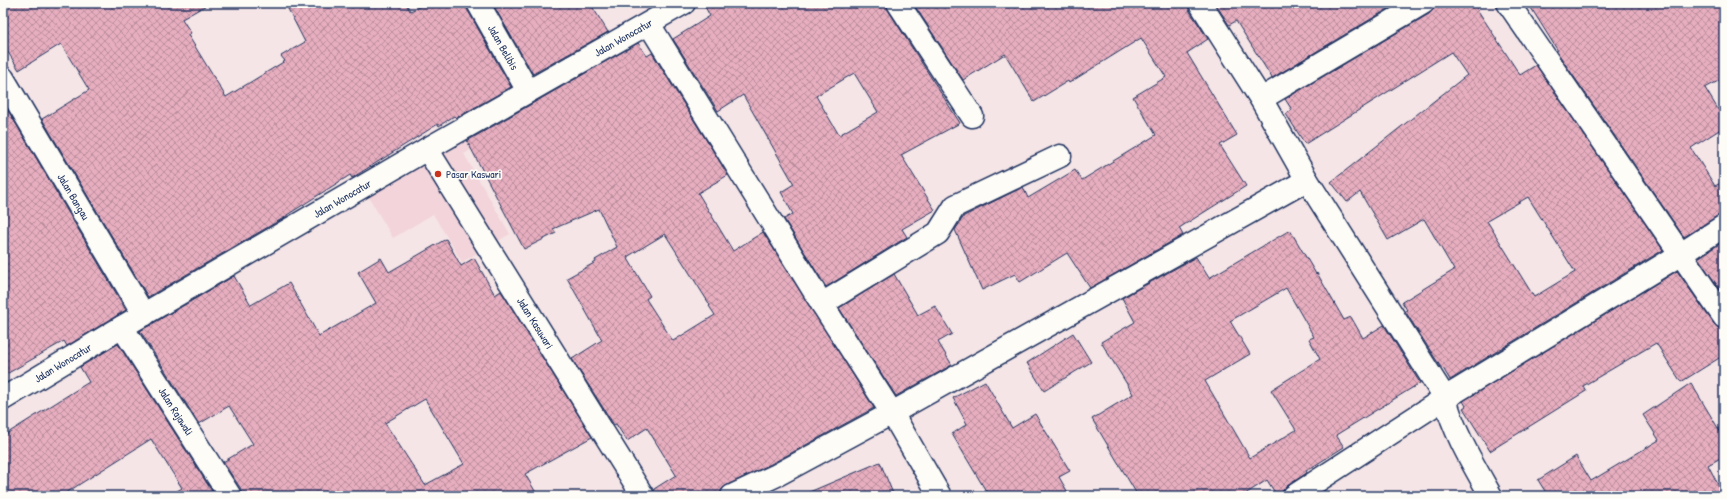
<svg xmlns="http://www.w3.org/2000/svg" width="1727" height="499" font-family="'Patrick Hand',sans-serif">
<defs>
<pattern id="building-cross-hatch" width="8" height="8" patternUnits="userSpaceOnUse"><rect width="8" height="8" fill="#e7aebf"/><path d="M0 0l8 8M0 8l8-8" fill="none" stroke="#ba8e9e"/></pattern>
</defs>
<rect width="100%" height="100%" fill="#f6e5e6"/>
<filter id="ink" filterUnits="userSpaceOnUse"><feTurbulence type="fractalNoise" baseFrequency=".025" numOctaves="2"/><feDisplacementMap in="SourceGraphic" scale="8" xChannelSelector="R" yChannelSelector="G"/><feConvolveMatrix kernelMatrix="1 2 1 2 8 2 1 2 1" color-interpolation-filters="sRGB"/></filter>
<g filter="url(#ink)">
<path fill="#f2d4da" d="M 483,126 L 490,138 L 464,154 L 510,234 L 462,262 L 433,214 L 393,238 L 367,194 Z"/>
<path fill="url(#building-cross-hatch)" stroke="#1b2f5e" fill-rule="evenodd" d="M 3,3 L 210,3 L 182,19 L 191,33 L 188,35 L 226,97 L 285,61 L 281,56 L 305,42 L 285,3 L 406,3 L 410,11 L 428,3 L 466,3 L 467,9 L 511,87 L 456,118 L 454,116 L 439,126 L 438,124 L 352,178 L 350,175 L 287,215 L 287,216 L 148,297 L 42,119 L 89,90 L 61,44 L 19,70 L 3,44 Z
M 492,3 L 590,3 L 608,32 L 533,74 Z
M 703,3 L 886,3 L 888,10 L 960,123 L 901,155 L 935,210 L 902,229 L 907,237 L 826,287 L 784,219 L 793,214 L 781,192 L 794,184 L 743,95 L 718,111 L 673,39 L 710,16 ZM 854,73 L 878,112 L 839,135 L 816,96 Z
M 913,3 L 1188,3 L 1189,10 L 1208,39 L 1187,53 L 1237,135 L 1220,145 L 1246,186 L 1179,228 L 1183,235 L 1090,288 L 1067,253 L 1020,282 L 1015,274 L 982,290 L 955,230 L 964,216 L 1023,187 L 1028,198 L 1075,170 L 1082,180 L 1156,135 L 1133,97 L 1166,77 L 1141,38 L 1069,83 L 1068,81 L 1034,102 L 1005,54 L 963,80 Z
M 1215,3 L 1398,3 L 1272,78 L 1236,21 L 1229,25 Z
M 1435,3 L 1473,3 L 1520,75 L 1536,65 L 1663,250 L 1450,380 L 1443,368 L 1442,369 L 1405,311 L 1407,310 L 1402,302 L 1454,270 L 1424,219 L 1388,240 L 1360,192 L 1347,202 L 1331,182 L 1467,75 L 1451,52 L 1305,144 L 1286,114 L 1292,110 L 1285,99 L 1429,14 L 1434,9 ZM 1528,197 L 1575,272 L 1534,297 L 1487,221 Z
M 1528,3 L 1724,3 L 1724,78 L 1705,88 L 1724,119 L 1724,127 L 1691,148 L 1715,186 L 1724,181 L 1724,214 L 1717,216 L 1684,237 L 1557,52 L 1558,51 Z
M 638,43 L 647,56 L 652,53 L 728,175 L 698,193 L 733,251 L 763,232 L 874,408 L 771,464 L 727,485 L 722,489 L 720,496 L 655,496 L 654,489 L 676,475 L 647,428 L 627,441 L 616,424 L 614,425 L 572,359 L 602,340 L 567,278 L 596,262 L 595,260 L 617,247 L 599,209 L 553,229 L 556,233 L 524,249 L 467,141 ZM 665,234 L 710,305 L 709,306 L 715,315 L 673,341 L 646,299 L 650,296 L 627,257 Z
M 3,102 L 126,310 L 67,346 L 64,341 L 3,376 Z
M 1290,230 L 1316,274 L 1317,273 L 1344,320 L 1351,317 L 1363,338 L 1384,325 L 1420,383 L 1336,435 L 1344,447 L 1306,471 L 1307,473 L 1287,486 L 1283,490 L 1282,496 L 1277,496 L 1267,480 L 1242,496 L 1138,496 L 1092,419 L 1133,394 L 1101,342 L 1135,322 L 1122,298 L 1196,257 L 1209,278 ZM 1286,288 L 1314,337 L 1309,339 L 1320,359 L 1271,390 L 1296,430 L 1250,458 L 1205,381 L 1250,354 L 1230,321 Z
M 446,239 L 461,266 L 474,258 L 495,295 L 501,291 L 592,437 L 525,474 L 538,496 L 242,496 L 241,489 L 223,462 L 253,444 L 229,406 L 199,424 L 140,331 L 234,276 L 251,305 L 289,283 L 319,336 L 376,303 L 358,272 L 381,258 L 389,272 ZM 425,399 L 464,464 L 425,485 L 385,423 Z
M 1724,241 L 1724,295 L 1698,258 Z
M 1677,271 L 1714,324 L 1718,328 L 1724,329 L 1724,355 L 1681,382 L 1656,343 L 1583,386 L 1586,391 L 1490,451 L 1463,408 L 1466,406 L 1463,401 Z
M 894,274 L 918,315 L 935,306 L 952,334 L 938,342 L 952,365 L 896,396 L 839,308 Z
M 1073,333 L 1091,362 L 1044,391 L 1027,363 Z
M 118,344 L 215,496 L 169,496 L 182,488 L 151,439 L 61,496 L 3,496 L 3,436 L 89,382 L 80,367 Z
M 985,381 L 1012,428 L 1035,414 L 1070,471 L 1059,477 L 1070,496 L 989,496 L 952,434 L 967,424 L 953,398 Z
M 1691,383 L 1724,438 L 1724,456 L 1708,465 L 1724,496 L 1548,496 L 1538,480 L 1576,456 L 1591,481 L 1659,440 L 1643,415 Z
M 880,462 L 894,496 L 800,496 Z"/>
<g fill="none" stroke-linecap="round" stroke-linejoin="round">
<g stroke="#1b2f5e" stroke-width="25">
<g id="minor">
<path d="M 898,3 L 972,116"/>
<path d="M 1200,3 L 1261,99 L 1307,180 L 1445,398 C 1454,433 1473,464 1491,496"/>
<path d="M 1508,3 L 1724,317"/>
<path d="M 649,24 L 822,304 L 892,413 L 940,496"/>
<path id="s1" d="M 3,78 L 144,315"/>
<path d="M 1261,99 L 1423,3"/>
<path id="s2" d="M 427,149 L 643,496"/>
<path d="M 822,304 L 938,233 L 955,206 L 1060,156"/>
<path id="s3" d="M 122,327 L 230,496"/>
<path d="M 732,496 L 777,475 L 892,413 L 1307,180"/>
<path d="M 1294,496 L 1445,398 L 1681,254 L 1724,226"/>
</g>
</g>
<g stroke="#1b2f5e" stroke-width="25">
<g id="tertiary">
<path id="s4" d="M 478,3 L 528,91"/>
<path id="s5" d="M 3,399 L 122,327 L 427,149 L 684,3"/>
</g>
</g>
<use href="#minor" stroke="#fdfcf7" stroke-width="22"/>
<use href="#tertiary" stroke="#fdfcf7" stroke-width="22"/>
</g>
</g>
<circle fill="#c8321e" stroke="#fdfcf7" stroke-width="1.5" cx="438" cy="174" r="4"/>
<g text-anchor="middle" stroke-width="3.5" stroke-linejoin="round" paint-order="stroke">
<g font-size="11" fill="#1b2f5e" stroke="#fdfcf7">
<text dy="4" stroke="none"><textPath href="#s5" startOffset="718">Jalan Wonocatur</textPath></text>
<text dy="4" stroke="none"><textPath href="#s4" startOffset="51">Jalan Belibis</textPath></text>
<text dy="4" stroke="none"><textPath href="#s1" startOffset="138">Jalan Bangau</textPath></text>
<text dy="4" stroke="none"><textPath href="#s5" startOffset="394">Jalan Wonocatur</textPath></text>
<text dy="4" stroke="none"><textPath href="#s2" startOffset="205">Jalan Kasuwari</textPath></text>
<text dy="4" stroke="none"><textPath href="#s5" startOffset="70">Jalan Wonocatur</textPath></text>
<text dy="4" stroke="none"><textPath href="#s3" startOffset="100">Jalan Rajawali</textPath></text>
</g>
<g font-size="11" fill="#1b2f5e" stroke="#fdfcf7" text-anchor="start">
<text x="446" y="178">Pasar Kaswari</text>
</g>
</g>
<rect width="1727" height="499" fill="none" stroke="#fdfcf7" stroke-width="16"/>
<rect x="8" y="8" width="1711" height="483" fill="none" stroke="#1b2f5e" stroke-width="1.5" filter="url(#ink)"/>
</svg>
